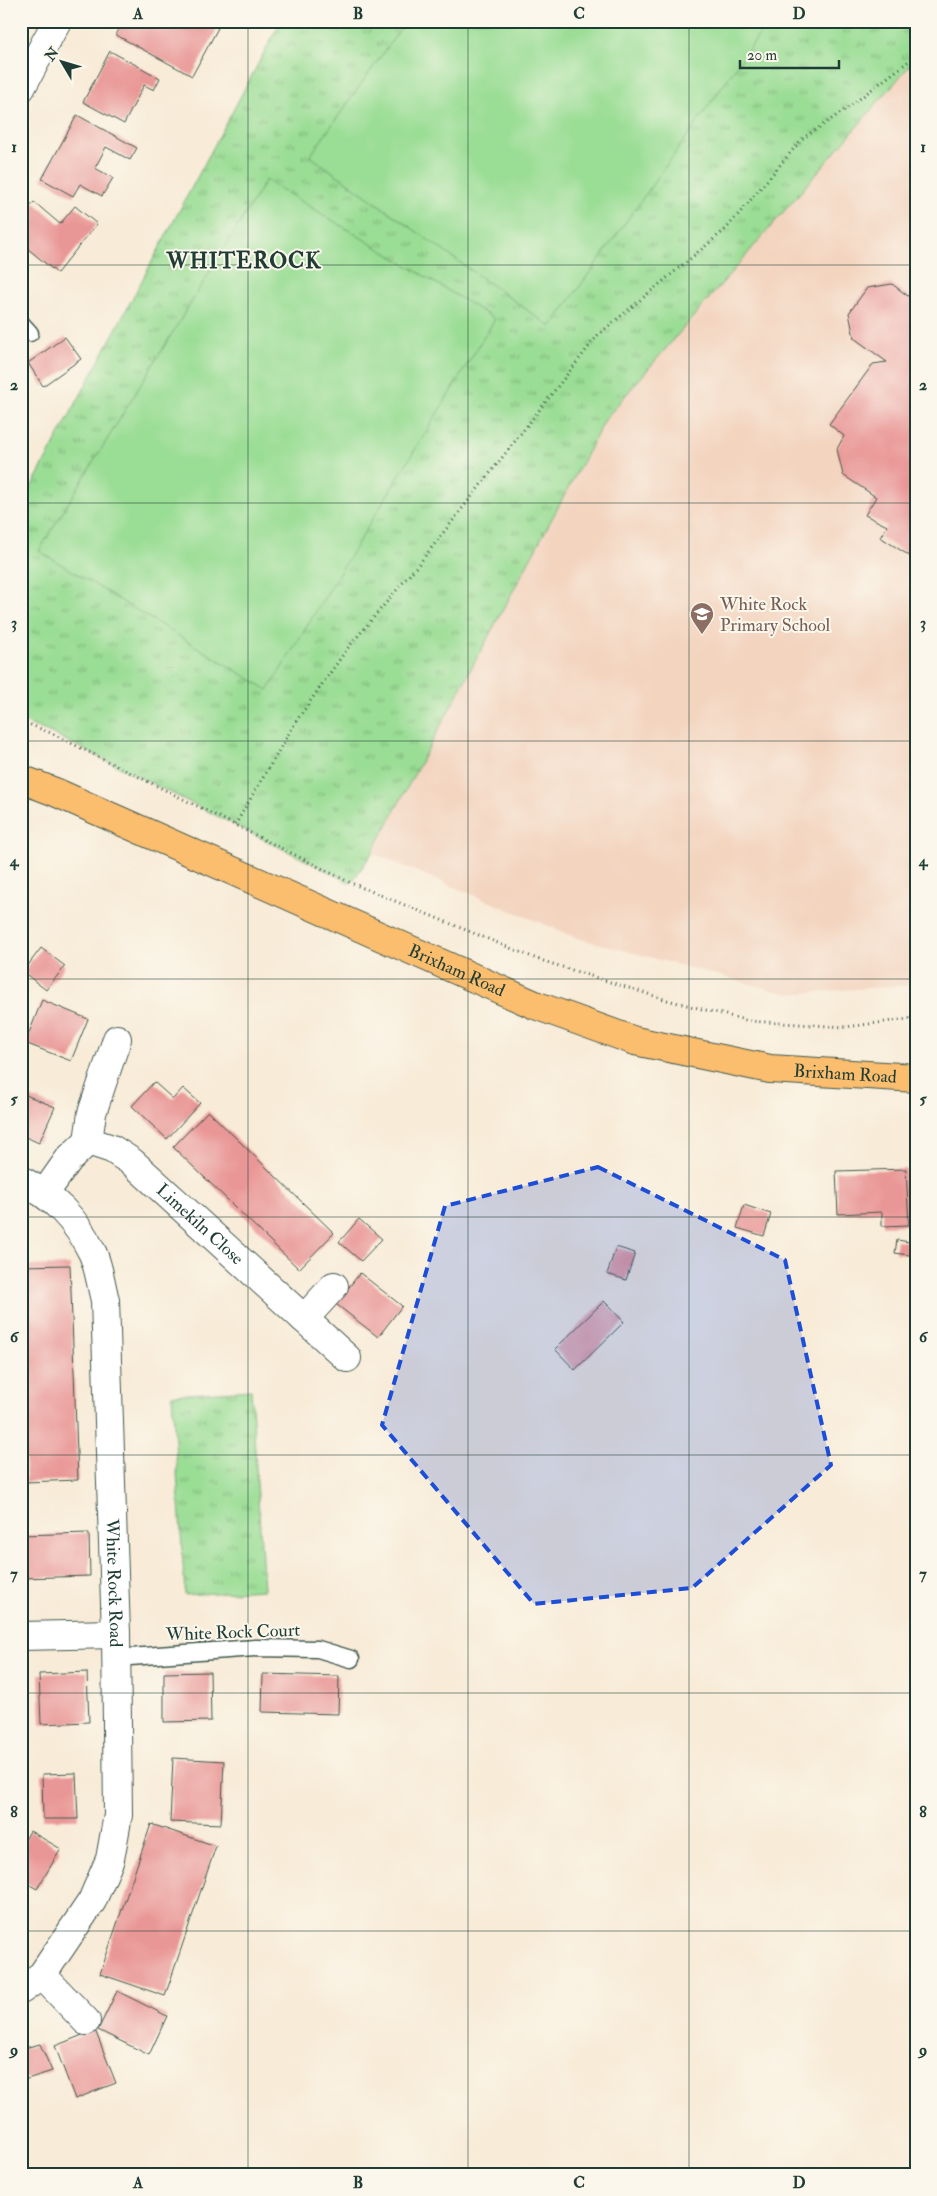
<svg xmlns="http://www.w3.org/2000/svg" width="937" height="2196" font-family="'IM FELL Double Pica',serif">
<defs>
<pattern id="grass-tufts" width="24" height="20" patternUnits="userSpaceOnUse" patternTransform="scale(1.25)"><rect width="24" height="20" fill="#9add94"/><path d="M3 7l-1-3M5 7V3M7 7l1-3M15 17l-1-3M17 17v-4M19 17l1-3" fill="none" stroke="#7db47a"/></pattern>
</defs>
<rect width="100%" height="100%" fill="#fbf7ec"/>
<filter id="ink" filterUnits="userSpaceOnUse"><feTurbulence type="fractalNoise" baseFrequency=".02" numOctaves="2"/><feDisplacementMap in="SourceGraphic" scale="10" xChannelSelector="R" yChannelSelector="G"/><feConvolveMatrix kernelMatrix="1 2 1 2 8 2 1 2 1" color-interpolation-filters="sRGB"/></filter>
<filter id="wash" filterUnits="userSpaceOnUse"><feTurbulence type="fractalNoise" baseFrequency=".0096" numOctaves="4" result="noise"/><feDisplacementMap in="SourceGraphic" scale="20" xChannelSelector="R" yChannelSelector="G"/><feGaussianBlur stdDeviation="1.12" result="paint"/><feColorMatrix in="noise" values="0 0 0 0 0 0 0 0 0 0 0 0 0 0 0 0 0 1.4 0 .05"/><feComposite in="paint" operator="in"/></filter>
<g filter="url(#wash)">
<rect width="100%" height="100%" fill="#f8ebd7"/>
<path fill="#f3d4bf" d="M 916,58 L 916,978 L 912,985 L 788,994 L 577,938 L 372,853 L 606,418 Z"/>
<path fill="url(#grass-tufts)" stroke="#5c8d64" d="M 281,21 L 916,21 L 916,58 L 606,418 L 372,853 L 351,883 L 51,733 L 21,721 L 21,506 Z
M 251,1390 L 264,1590 L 185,1595 L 172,1395 Z"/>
<path fill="#9add94" stroke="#5c8d64" d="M 406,21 L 769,21 L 551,327 L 310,156 Z
M 266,180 L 495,319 L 268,690 L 39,551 Z"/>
<g id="blocks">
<path fill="#e99796" d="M 123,21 L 142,21 L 160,30 L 165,21 L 205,21 L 218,28 L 192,76 L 116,35 Z
M 110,51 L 160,78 L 154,90 L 144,85 L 124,124 L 83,102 Z
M 77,115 L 137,148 L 130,160 L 106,147 L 95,168 L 113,178 L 102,196 L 80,184 L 73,196 L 42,179 Z
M 34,202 L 60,224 L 75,206 L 97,224 L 57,273 L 27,248 L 21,254 L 21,217 Z
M 892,284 L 916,302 L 916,560 L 880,537 L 887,526 L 865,515 L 876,497 L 843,475 L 837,449 L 844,436 L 829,424 L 873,364 L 887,362 L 854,338 L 849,313 L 867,288 Z
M 65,337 L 81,359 L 43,386 L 28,363 Z
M 41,948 L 65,966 L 46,990 L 23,972 Z
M 42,1000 L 88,1019 L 71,1061 L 25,1043 Z
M 154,1082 L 173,1099 L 183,1088 L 200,1103 L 167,1139 L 132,1106 Z
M 21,1093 L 55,1107 L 39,1143 L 21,1135 Z
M 208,1111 L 334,1233 L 299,1269 L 173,1147 Z
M 906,1169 L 909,1225 L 882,1226 L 882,1212 L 838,1214 L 836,1171 Z
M 744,1205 L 771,1214 L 764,1236 L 737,1228 Z
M 359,1219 L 382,1239 L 361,1261 L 339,1242 Z
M 897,1240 L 916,1243 L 916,1256 L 895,1253 Z
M 616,1247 L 635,1253 L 626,1280 L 607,1274 Z
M 70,1265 L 78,1480 L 26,1482 L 21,1363 L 21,1266 Z
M 360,1273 L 402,1306 L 378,1337 L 336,1304 Z
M 604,1301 L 624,1322 L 575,1370 L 555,1349 Z
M 89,1533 L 90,1576 L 21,1578 L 21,1535 Z
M 87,1672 L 89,1722 L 41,1724 L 39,1674 Z
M 210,1672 L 211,1721 L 164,1722 L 164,1673 Z
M 263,1674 L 339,1676 L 338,1714 L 262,1712 Z
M 21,1675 L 23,1675 L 24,1711 L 21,1711 Z
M 173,1758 L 224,1761 L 221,1824 L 170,1822 Z
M 76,1773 L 78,1819 L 43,1819 L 42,1774 Z
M 151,1824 L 216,1846 L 165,1996 L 100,1974 Z
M 30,1831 L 61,1849 L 37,1889 L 21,1880 L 21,1847 Z
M 117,1991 L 167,2016 L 149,2055 L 98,2030 Z
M 95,2030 L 116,2083 L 75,2099 L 55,2046 Z
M 40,2044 L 52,2071 L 21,2081 L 21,2049 Z"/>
</g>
</g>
<g filter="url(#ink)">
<use href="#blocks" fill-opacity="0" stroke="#40574c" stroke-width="1"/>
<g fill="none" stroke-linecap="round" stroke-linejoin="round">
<g stroke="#40574c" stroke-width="19">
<path id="service" d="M 21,323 L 30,333
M 116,1658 L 255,1648 L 318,1649 L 351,1659"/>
</g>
<g stroke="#40574c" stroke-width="30">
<g id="minor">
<path d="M 21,88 L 57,21"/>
<path d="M 88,1141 L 92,1113 L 117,1039"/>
<path id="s1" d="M 21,1180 C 55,1198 76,1219 93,1254 C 99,1268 101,1285 105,1300 L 116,1634 L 118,1815 L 110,1859 L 92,1901 L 42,1975 L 21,1990"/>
<path id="s2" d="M 45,1193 L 69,1159 L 88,1141 L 112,1149 L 132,1162 L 347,1358"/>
<path d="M 304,1319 L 334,1286"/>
<path d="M 21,1636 L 116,1634"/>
<path d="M 42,1975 L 86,2021"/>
</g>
</g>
<g stroke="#40574c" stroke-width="30">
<g id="primary">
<path id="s3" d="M 21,779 L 55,792 L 535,1005 L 635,1041 L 770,1069 L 916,1078"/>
</g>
</g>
<path stroke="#40574c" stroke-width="3" stroke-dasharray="1 4" stroke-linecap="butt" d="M 21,721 L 51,733 L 351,883 L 537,959 L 667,1000 L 749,1021 L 846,1027 L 916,1018
M 235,825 L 297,720 L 347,649 L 422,560 L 598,335 L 726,229 L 802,139 L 842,112 L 909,61 L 916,63"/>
<use href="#service" stroke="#fff" stroke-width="16"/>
<use href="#minor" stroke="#fff" stroke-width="28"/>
<use href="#primary" stroke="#fbbd6e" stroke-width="28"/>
</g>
</g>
<path fill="#1d4ed8" fill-opacity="0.2" stroke="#1d4ed8" stroke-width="4" stroke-dasharray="10 6" stroke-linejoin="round" d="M 598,1167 L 785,1260 L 831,1465 L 692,1588 L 534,1604 L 382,1425 L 445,1206 Z"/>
<path fill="none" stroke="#1f3d34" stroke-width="1" stroke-opacity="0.55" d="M 248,21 L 248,2175M 468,21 L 468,2175M 689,21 L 689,2175M 21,265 L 916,265M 21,503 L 916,503M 21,741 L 916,741M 21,979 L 916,979M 21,1217 L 916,1217M 21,1455 L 916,1455M 21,1693 L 916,1693M 21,1931 L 916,1931"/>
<defs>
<g id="school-pin" transform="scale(1.25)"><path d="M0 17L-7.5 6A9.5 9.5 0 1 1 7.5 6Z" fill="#8d6e63" stroke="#fbf7ec"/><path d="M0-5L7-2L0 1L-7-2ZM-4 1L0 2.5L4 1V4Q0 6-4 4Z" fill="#fff"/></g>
</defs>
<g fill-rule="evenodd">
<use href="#school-pin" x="702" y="614"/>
</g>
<g text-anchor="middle" stroke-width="4" stroke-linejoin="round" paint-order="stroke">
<g font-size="18" fill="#785e54" stroke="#fbf7ec" text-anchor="start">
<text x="720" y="610">White Rock<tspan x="720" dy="21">Primary School</tspan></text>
</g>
<g font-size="18" fill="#1f3d34" stroke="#fbf7ec">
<text dy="6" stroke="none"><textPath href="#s3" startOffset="476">Brixham Road</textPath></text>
<text dy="6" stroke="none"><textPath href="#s3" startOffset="881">Brixham Road</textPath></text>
<text dy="6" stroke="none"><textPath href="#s2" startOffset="209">Limekiln Close</textPath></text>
<text dy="6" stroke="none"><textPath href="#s1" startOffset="436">White Rock Road</textPath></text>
<text transform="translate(233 1632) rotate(-2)" y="6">White Rock Court</text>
</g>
<g font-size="22" font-weight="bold" letter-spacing="1" fill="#1f3d34" stroke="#fbf7ec">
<text x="244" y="268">WHITEROCK</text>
</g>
</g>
<rect width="937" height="2196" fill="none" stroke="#fbf7ec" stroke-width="55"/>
<g transform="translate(62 62) rotate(308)" stroke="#fbf7ec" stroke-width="4" paint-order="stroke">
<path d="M0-4L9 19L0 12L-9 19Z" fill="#1f3d34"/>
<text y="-8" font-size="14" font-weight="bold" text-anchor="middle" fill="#1f3d34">N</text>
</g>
<path d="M740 60v8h99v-8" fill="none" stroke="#1f3d34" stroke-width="2.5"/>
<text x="747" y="60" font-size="15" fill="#1f3d34" stroke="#fbf7ec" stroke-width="4" paint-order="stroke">20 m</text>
<rect x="28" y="28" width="882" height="2140" fill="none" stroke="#1f3d34" stroke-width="2"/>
<g font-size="16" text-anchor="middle" font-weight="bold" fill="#1f3d34">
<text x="138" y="19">A</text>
<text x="358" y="19">B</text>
<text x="579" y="19">C</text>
<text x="799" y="19">D</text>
<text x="14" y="152">1</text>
<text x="923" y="152">1</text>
<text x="14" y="390">2</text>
<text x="923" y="390">2</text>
<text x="14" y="628">3</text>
<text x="923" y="628">3</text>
<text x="14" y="866">4</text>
<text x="923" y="866">4</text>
<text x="14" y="1104">5</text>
<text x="923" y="1104">5</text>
<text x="14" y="1342">6</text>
<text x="923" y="1342">6</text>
<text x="14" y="1579">7</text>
<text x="923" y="1579">7</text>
<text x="14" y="1817">8</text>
<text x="923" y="1817">8</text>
<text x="14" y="2055">9</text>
<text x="923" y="2055">9</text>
<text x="138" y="2188">A</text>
<text x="358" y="2188">B</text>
<text x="579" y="2188">C</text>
<text x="799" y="2188">D</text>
</g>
</svg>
